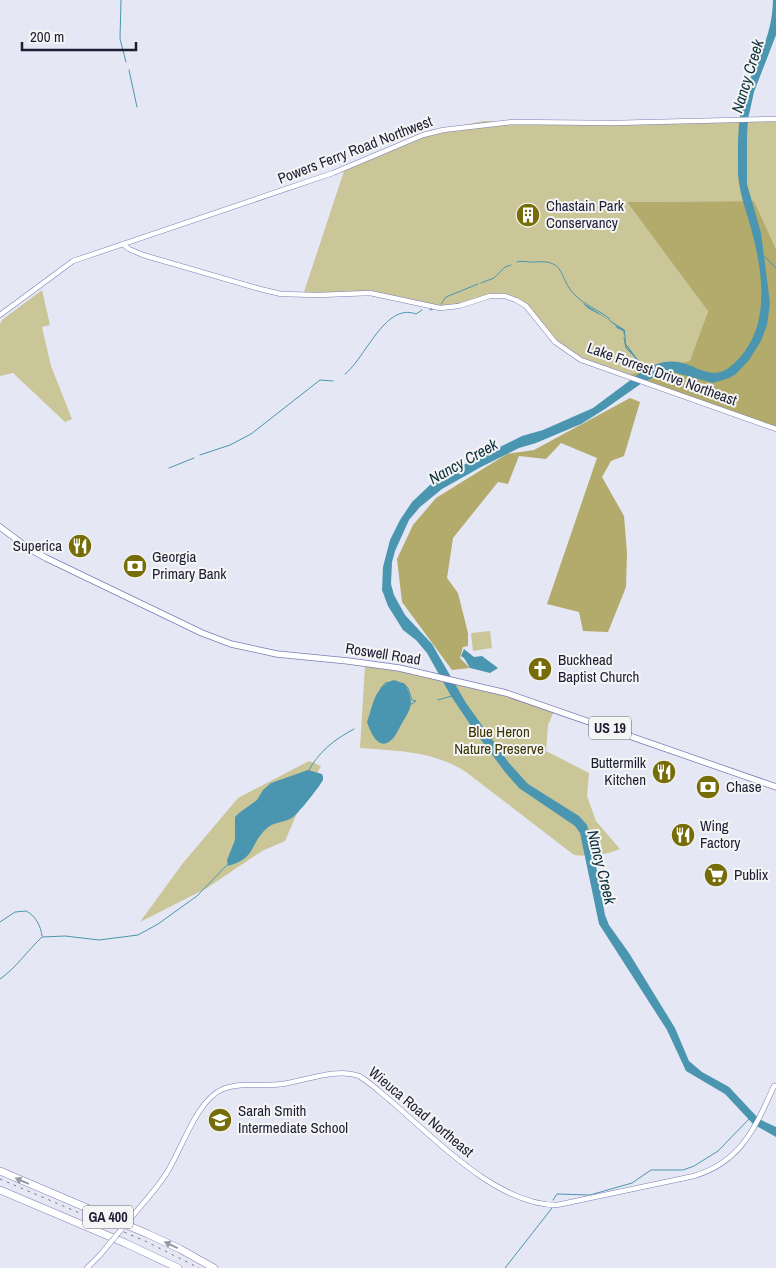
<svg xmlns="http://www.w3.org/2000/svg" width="776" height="1268" font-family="'Archivo Narrow',sans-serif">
<rect width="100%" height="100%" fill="#e6e7f4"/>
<path fill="#cac698" d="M 776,118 L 776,249 L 754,201 L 627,202 L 708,310 L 691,361 L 626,375 L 561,350 L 541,322 L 520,299 L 499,293 L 454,306 L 434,306 L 374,292 L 303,295 L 346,165 L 438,130 L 484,121 L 593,125 Z
M 42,290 L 50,325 L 42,327 L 51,366 L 72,419 L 65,422 L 13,373 L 0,376 L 0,324 L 2,320 Z
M 490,631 L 492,648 L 473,651 L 471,633 Z
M 365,666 C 429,674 493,690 554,711 L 548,725 L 546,751 L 589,773 L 587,796 L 596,821 L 620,849 C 606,855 590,857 574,855 L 466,772 C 434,751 398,751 360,748 Z
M 309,761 L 321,766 L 301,804 L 285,841 L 262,851 L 207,888 L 140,922 L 183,863 L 238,798 Z"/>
<path fill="#b2ab6b" d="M 754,201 L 776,249 L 776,430 L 626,375 L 690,361 L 708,311 L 627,202 Z
M 630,398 L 640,402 L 624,456 L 611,461 L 602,477 L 624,516 L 627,553 L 626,587 L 608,632 L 583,631 L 579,612 L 547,604 L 597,458 L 561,443 L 546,459 L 519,456 L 508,484 L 498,482 L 453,538 L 447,578 L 458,593 L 468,633 L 468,646 L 463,647 L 460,658 L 470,668 L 452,670 L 402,602 L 397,559 L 413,525 L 436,498 L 507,454 L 534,450 Z"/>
<path fill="#4a96b0" d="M 773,0 L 776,0 L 776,35 L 754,92 L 748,119 L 747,136 L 747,184 L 761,233 L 770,303 L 767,325 L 761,341 L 749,360 L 736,374 L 729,378 L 713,383 L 673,372 L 662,373 L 642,383 L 605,409 L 581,424 L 536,443 L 519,448 L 481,467 L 442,489 L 420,507 L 409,520 L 395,551 L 392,562 L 391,584 L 394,595 L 405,615 L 432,644 L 466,703 L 509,763 L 528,784 L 579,816 L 587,825 L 591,838 L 605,915 L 609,925 L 629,953 L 675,1028 L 689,1061 L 702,1072 L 729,1087 L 759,1119 L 776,1127 L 776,1137 L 753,1124 L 725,1094 L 686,1071 L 667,1030 L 599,924 L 580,833 L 575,826 L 519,788 L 505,772 L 478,736 L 451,696 L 427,653 L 416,640 L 403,630 L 388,606 L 382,590 L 383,567 L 390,540 L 400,520 L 412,502 L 431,484 L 447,473 L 522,436 L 543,430 L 593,408 L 644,370 L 625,345 L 624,331 C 616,327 611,321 604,317 C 596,312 588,310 583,303 L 625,330 L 626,344 L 645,369 C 655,364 666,360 678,362 C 697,365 712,382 731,366 C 771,333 764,277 752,232 C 747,213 739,193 738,173 C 738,147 737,118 745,94 C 756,58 772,40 773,0 Z
M 464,649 L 474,657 L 482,656 L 498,668 L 490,673 L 470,668 L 464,658 L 461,656 Z
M 394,680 L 405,684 C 408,690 411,696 411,703 C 410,711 405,718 401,725 C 398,730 395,738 390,741 C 378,751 370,731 367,722 C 373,706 374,686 394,680 Z
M 308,770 L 322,774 L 323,777 L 323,780 C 319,787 297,816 290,819 C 282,823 273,822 266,829 C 249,845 257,858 228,866 L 227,860 L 235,840 L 235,817 L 239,813 L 257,800 L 263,790 L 271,783 Z"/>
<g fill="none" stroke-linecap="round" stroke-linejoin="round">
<path stroke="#4a96b0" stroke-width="1" d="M 121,0 L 120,39 L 126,62
M 129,70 L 137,107
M 764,256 L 776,268
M 517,262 C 523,260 530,263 536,262 C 566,259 559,279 574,294 C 584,305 599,310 610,319
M 481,283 L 494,278 L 505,267 L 511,265
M 441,304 L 446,297 L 478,284
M 430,310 L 433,309
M 616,327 L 624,331 L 624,334
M 624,338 L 626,348 L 646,368
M 345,374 C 365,359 385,302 416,314 L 422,310
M 200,455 L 230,445 L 251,434 L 320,380 L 333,381
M 169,468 L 194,458
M 403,683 L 408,688 L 412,700 L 416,701 L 410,705
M 381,688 L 386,682 L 389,683
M 438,700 L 452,696
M 308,772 C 318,752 335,739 354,729
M 0,922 L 15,912 L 26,911 C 35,915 41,926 42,936
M 0,979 C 16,968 28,950 42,937 L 65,936 L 99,940 L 138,935 L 158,924 L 197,896 L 227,865
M 553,1200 L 557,1194 L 590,1195 L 632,1183 L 651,1170 L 683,1170 L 694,1166 L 718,1151 L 750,1118
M 505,1268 L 552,1208"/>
<g stroke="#7c7db7" stroke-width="5.5">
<path id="minor" d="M 123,244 L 129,249 L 143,255 L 260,289 L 281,294 L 318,295 L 370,293 L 440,308 L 459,306 L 490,296 L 505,296 L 516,300 L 526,306 L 555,342 L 581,360 L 776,429
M 0,315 L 73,261 L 333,173 L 423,135 L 443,130 L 512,122 L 613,123 L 776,119
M 135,1213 C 146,1200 157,1188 166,1174 C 182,1150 196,1100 223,1089 C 243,1081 267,1088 288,1083 C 310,1079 337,1068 359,1076 C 371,1083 381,1093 392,1102 C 435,1139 497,1205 557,1205 L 694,1176 C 741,1162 755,1128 774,1086 L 776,1086
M 87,1268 L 100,1255"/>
</g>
<g stroke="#7c7db7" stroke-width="7">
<path id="major" d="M 0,527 L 28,548 L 46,558 L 202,633 L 231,644 L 277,654 L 348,661 L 399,668 L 506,693 L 776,787"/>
</g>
<g stroke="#7c7db7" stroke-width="8">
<path id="highway" d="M 0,1171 L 148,1234 L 180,1249 L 214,1268
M 0,1190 L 125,1243 L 178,1268"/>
</g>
<use href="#minor" stroke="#fff" stroke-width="4.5"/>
<use href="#major" stroke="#fff" stroke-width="5.5"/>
<use href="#highway" stroke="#fff" stroke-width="7"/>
<path stroke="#77778a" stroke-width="1" stroke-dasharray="2.5 5" stroke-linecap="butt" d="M 0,1179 L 145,1241 L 199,1268"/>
<g stroke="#7c7db7" stroke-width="5.5" stroke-linecap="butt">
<path id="minor-bridge" d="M 100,1255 L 135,1213"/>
</g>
<use href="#minor-bridge" stroke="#fff" stroke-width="4.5"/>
</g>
<defs><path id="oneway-solid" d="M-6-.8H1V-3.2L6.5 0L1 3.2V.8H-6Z" transform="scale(1.25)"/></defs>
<g fill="#9999a4">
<use href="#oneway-solid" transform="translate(22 1181) rotate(-157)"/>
<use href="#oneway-solid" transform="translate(171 1245) rotate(-155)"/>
</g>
<defs>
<g id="building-disc" transform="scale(1.25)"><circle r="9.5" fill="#766d08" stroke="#f5f5f5"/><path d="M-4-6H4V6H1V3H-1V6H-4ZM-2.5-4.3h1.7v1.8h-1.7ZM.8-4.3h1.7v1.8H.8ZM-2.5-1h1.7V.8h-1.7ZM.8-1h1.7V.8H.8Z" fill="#fff"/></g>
<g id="restaurant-disc" transform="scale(1.25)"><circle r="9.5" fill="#766d08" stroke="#f5f5f5"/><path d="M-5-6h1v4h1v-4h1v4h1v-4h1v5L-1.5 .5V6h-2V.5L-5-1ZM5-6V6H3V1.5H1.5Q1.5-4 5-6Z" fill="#fff"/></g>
<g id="bank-disc" transform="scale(1.25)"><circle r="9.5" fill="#766d08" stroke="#f5f5f5"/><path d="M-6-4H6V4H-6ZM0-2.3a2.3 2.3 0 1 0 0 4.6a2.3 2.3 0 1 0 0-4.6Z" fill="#fff"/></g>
<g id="church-disc" transform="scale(1.25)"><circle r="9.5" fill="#766d08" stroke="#f5f5f5"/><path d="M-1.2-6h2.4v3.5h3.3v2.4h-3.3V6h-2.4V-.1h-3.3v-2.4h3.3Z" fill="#fff"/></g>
<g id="supermarket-disc" transform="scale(1.25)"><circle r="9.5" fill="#766d08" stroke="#f5f5f5"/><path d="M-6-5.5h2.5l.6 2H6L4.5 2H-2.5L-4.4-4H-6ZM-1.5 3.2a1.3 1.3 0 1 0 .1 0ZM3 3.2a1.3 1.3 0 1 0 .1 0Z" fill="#fff"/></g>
<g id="school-disc" transform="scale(1.25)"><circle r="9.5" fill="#766d08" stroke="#f5f5f5"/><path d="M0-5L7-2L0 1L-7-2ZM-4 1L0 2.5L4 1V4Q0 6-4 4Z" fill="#fff"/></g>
</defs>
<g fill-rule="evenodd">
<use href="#building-disc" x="528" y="215"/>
<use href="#restaurant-disc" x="80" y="546"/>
<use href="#bank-disc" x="135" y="566"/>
<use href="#church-disc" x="540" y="669"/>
<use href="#restaurant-disc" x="664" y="772"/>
<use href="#bank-disc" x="708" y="787"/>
<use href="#restaurant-disc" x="683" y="835"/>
<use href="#supermarket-disc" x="716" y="875"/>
<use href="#school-disc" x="220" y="1120"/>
</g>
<g text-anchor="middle" stroke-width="4" stroke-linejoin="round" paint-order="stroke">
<g fill="#f5f5f5" stroke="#5e5e6e" stroke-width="1">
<rect x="589" y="716.5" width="42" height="23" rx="4"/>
<rect x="83" y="1205.5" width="50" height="23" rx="4"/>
</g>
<g font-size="14" font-weight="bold" fill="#1d1d34">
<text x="610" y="733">US 19</text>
<text x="108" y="1222">GA 400</text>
</g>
<g font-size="15" fill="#1d1d34" stroke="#f5f5f5">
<text transform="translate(355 150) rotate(-21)" y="5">Powers Ferry Road Northwest</text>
<text transform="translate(662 374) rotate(20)" y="5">Lake Forrest Drive Northeast</text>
<text transform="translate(383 654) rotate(9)" y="5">Roswell Road</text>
<text transform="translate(421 1112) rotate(40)" y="5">Wieuca Road Northeast</text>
</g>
<g font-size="15" fill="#1d1d34" stroke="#f5f5f5" text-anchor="start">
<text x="546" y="211">Chastain Park<tspan x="546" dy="17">Conservancy</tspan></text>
<text x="62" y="551" text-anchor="end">Superica</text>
<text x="152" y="562">Georgia<tspan x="152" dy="17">Primary Bank</tspan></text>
<text x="558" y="665">Buckhead<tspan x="558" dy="17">Baptist Church</tspan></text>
<text x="646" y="768" text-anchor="end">Buttermilk<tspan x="646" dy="17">Kitchen</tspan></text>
<text x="726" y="792">Chase</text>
<text x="700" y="831">Wing<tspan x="700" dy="17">Factory</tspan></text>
<text x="734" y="880">Publix</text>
<text x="238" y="1116">Sarah Smith<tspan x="238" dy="17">Intermediate School</tspan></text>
</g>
<g font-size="15" fill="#393400" stroke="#f5f5f5">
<text x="499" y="737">Blue Heron<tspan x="499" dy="17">Nature Preserve</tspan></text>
</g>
<g font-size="16" font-style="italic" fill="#0c313c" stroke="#f5f5f5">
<text transform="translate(747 76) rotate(-73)" y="6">Nancy Creek</text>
<text transform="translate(463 461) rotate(-29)" y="6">Nancy Creek</text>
<text transform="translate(602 867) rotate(76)" y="6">Nancy Creek</text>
</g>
</g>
<path d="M22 42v8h114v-8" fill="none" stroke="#1d1d34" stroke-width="2.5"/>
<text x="30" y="42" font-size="15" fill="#1d1d34" stroke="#f5f5f5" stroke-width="4" paint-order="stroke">200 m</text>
</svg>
